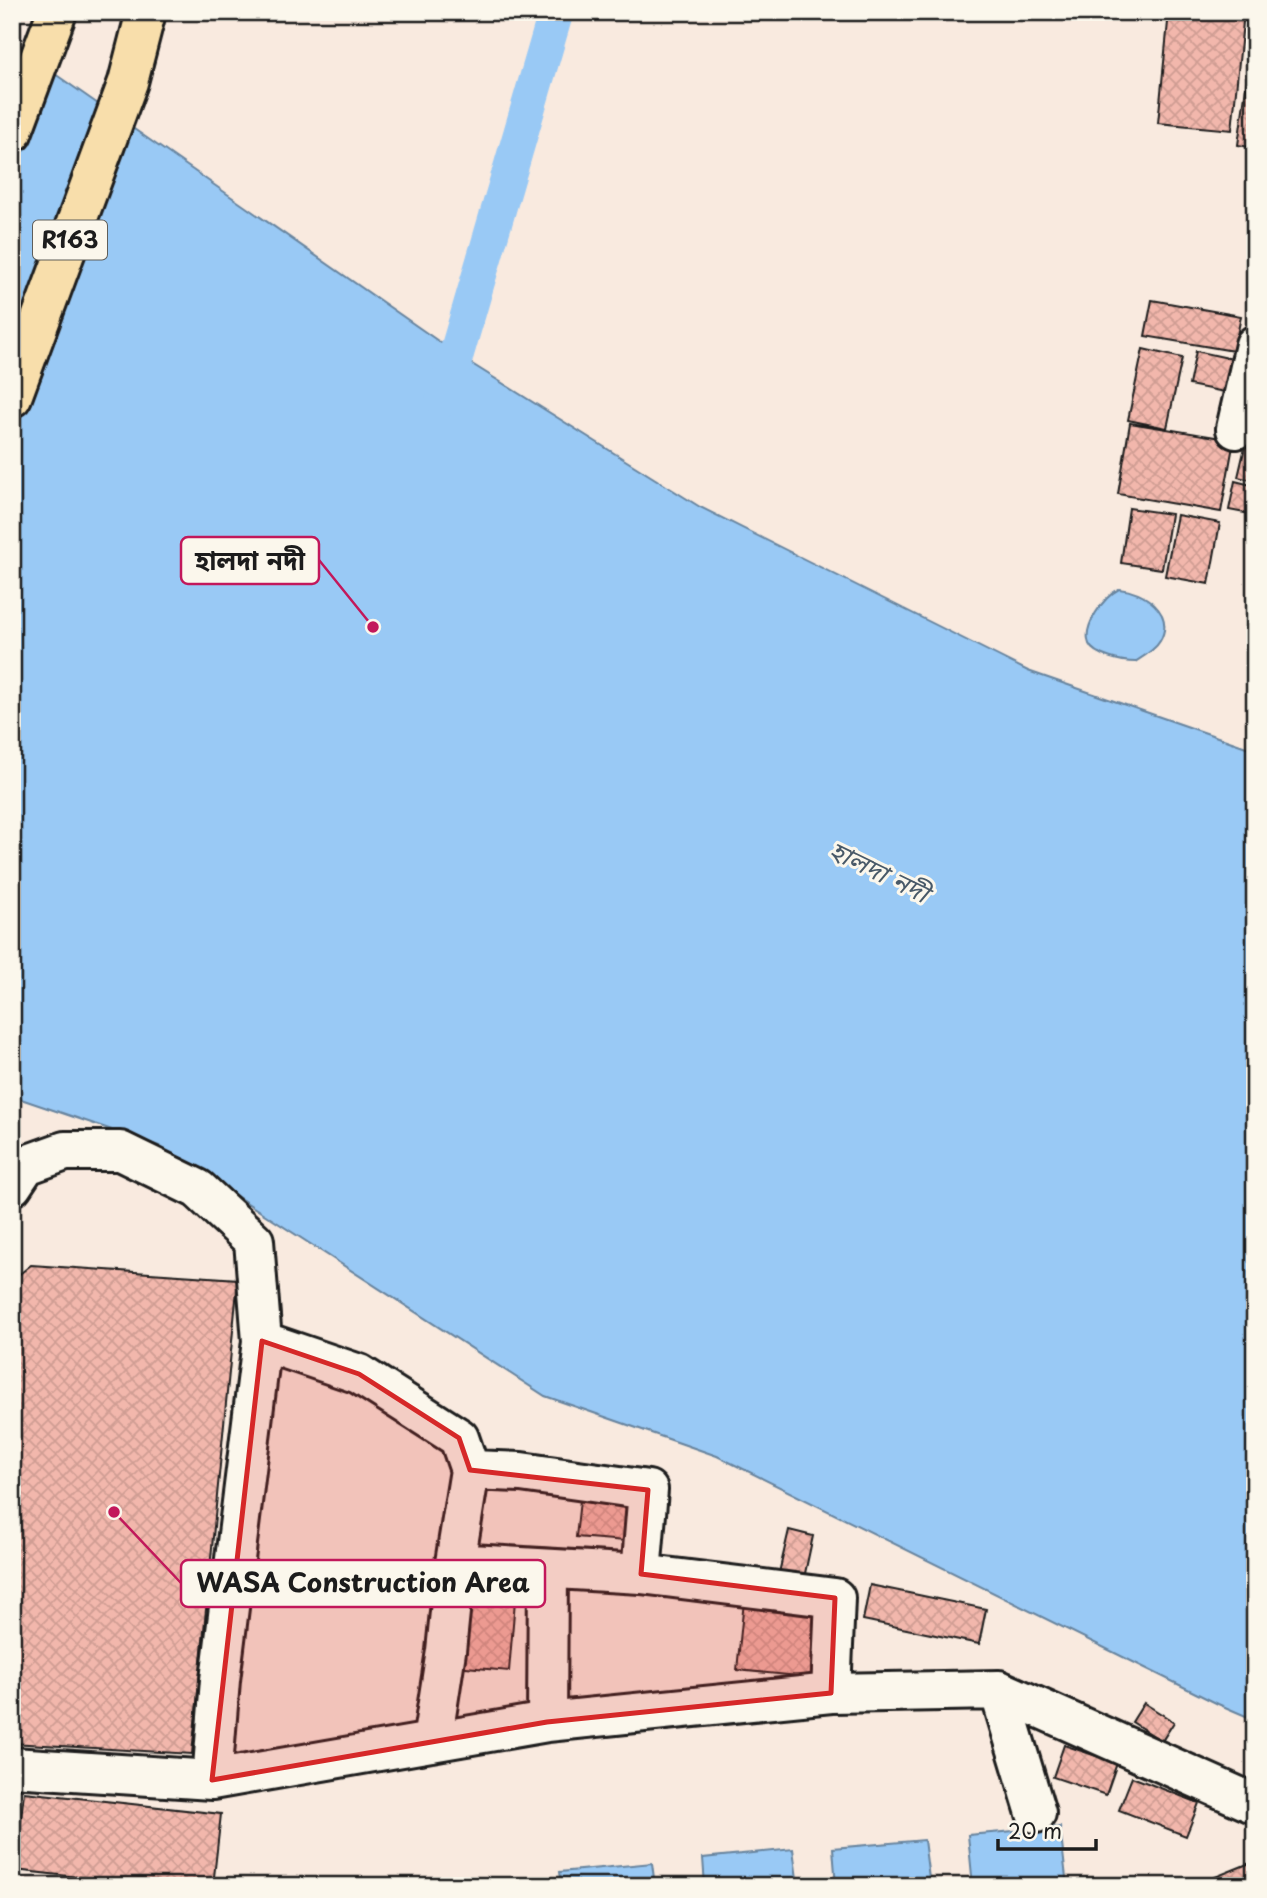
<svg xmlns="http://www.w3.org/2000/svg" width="1267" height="1898" font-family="'Playpen Sans','Noto Sans Bengali',sans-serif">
<defs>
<pattern id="building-cross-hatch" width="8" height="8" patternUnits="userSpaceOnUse" patternTransform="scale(1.75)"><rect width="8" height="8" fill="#f2b7ac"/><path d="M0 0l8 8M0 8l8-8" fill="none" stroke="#cf9d93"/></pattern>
</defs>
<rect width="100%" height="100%" fill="#f9eadf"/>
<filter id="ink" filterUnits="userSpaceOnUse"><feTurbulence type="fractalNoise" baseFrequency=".0143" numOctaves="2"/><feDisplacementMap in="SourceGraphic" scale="14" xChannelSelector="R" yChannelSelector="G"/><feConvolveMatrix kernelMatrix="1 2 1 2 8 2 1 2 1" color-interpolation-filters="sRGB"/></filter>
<g filter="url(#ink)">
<path fill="#99c9f5" stroke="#67849e" stroke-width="2" d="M 12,44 L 464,359 L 700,507 L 1028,671 L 1255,750 L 1255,1720 L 1218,1704 L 717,1456 L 545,1396 L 159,1146 L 12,1096 Z
M 1119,589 C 1143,591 1176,612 1160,641 C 1155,650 1143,657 1135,662 C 1123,662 1094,656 1089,644 C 1082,626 1104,597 1119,589 Z
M 1060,1827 L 1067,1886 L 973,1886 L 968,1835 Z
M 924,1840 L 930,1886 L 836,1886 L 833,1848 Z
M 793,1849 L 798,1886 L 705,1886 L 703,1858 Z
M 652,1863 L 655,1886 L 562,1886 L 560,1872 Z"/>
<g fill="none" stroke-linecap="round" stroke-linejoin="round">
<path stroke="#99c9f5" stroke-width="35" d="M 443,400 L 556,12"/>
</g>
<path fill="url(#building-cross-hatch)" stroke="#1c1c1c" stroke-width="2" d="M 1169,12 L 1244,12 L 1232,130 L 1158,123 Z
M 1251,12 L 1255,13 L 1255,46 L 1248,46 Z
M 1250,59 L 1255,59 L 1255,148 L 1238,145 Z
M 1152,300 L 1241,316 L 1234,351 L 1145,336 Z
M 1143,349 L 1182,358 L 1167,428 L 1128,420 Z
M 1196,351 L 1242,361 L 1235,394 L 1189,385 Z
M 1130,423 L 1234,440 L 1221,512 L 1118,494 Z
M 1248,434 L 1255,436 L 1255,481 L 1238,477 Z
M 1235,481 L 1255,486 L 1255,515 L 1229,510 Z
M 1129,508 L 1171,514 L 1162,569 L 1121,563 Z
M 1177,515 L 1220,523 L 1209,584 L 1165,576 Z
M 31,1265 L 238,1279 L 192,1754 L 12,1743 L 12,1280 Z
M 581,1491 L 642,1496 L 638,1542 L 576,1537 Z
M 789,1530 L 813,1536 L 804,1578 L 779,1573 Z
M 463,1572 L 517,1577 L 509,1671 L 455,1666 Z
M 870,1585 L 986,1609 L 979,1644 L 863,1620 Z
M 744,1601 L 827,1609 L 820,1678 L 737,1670 Z
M 1144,1703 L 1174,1722 L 1162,1741 L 1132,1722 Z
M 1064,1745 L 1117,1763 L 1106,1795 L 1053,1777 Z
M 1132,1777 L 1199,1803 L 1186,1836 L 1119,1810 Z
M 24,1792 L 221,1814 L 213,1886 L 157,1886 L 15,1870 Z
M 1255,1861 L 1255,1886 L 1193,1886 Z"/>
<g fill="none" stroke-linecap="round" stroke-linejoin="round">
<g stroke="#1c1c1c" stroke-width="44">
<path id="minor" d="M 1236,429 L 1255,345
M 12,1186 L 26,1165 L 65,1151 L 120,1151 L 198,1189 L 254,1241 L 262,1341 L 220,1680 L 212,1780
M 262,1341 L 359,1374 L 459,1438 L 470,1470 L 455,1563 L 446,1651 L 432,1742
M 470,1470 L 521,1472 L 648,1490 L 641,1574
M 455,1563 L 641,1574 L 835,1598 L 831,1693
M 999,1690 L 1255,1804
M 547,1722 L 548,1570
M 12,1767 L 212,1780 L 547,1722 L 831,1693 L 999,1690 L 1036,1813"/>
</g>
<g stroke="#1c1c1c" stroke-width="44">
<path id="major" d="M 12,133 L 57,12
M 12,397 L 128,82 L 146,12"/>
</g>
<use href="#minor" stroke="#fbf7ec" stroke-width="38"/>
<use href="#major" stroke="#f8deab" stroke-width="38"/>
</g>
</g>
<path fill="#d62828" fill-opacity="0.2" stroke="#d62828" stroke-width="5" stroke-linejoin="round" d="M 262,1341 L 359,1374 L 459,1438 L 470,1470 L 648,1490 L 641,1574 L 835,1598 L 831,1693 L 547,1722 L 212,1780 Z"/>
<g text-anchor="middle" stroke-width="6" stroke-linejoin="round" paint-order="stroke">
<rect fill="#fbf7ec" stroke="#5f5e5a" stroke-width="2" x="33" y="220.5" width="74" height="39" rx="5"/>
<g font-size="23" font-weight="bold" fill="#1c1c1c">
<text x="70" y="248">R163</text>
</g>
<g font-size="26" font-style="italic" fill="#485968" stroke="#fbf7ec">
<text transform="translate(879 872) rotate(26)" y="9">হালদা নদী</text>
</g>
</g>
<path fill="none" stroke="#c2185b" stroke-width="2.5" d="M373 627L319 560M114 1512L181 1583"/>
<g fill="#c2185b" stroke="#fbf7ec" stroke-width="2.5">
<circle cx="373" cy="627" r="7"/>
<circle cx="114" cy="1512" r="7"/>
</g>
<g fill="#fbf7ec" stroke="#c2185b" stroke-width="2.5">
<rect x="181" y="537" width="138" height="47" rx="7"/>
<rect x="181" y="1560" width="364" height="47" rx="7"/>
</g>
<g font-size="26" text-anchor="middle" font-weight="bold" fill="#1c1c1c">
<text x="250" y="570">হালদা নদী</text>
<text x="363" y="1592">WASA Construction Area</text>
</g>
<rect width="1267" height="1898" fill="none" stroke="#fbf7ec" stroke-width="42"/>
<rect x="21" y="21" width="1225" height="1856" fill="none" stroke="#1c1c1c" stroke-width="2.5" filter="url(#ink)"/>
<path d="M998 1839v10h98v-10" fill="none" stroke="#1c1c1c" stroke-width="3.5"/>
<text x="1008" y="1839" font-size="21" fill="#1c1c1c" stroke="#fbf7ec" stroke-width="5" paint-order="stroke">20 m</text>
</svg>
